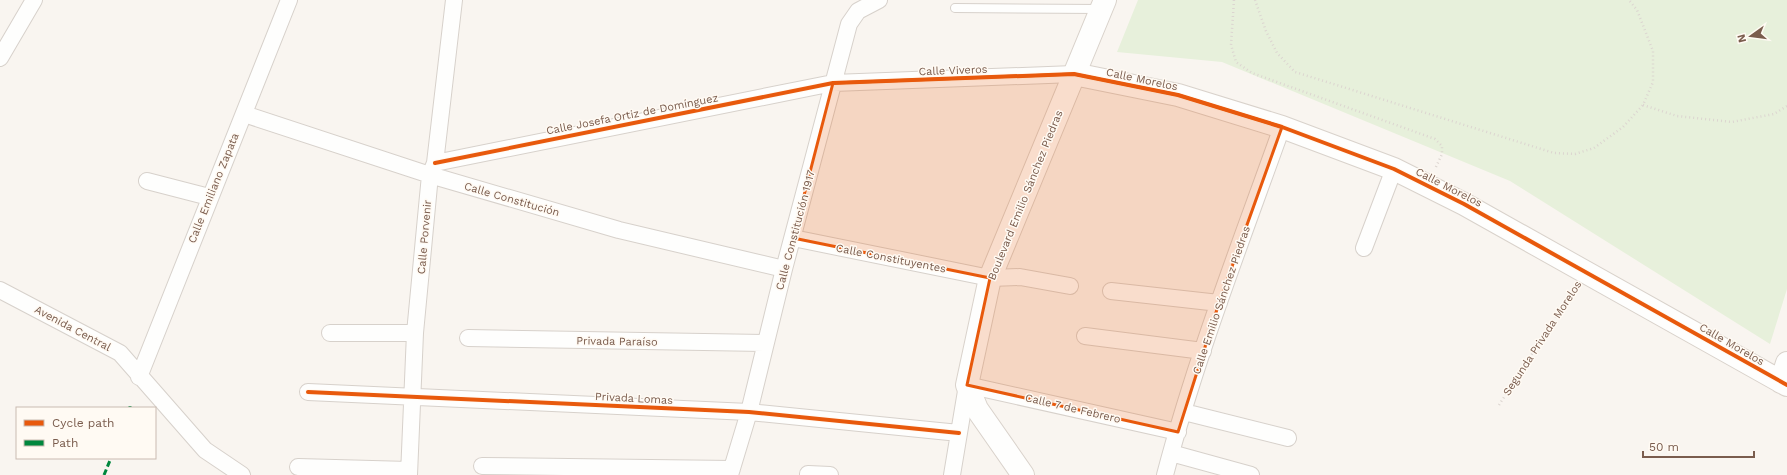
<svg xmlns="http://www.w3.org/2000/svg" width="1787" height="475" font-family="'Work Sans',sans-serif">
<rect width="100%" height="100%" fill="#f9f5f0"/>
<path fill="#e7f0db" d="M 1138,0 L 1787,0 L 1787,289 L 1770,344 L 1510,181 L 1222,62 L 1117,52 Z"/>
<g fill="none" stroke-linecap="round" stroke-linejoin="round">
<g stroke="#d7d1cb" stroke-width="10">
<path id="lane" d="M 955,8 L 1100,9"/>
</g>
<g stroke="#d7d1cb" stroke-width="18">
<path id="street" d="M 0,58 L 34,0
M 244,114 L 430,175 L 619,230 L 784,269
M 435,163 L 833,83 L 1074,74
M 147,181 L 209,197
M 793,238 L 990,278 L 1020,277 L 1070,286
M 1364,248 L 1394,169
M 0,290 L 120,353 L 205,450 L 242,475
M 1111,291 L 1219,303
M 330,333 L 415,333
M 1085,336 L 1203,351
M 468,338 L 766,343
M 139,377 L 289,0
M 308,392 L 749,412 L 959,433
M 1184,412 L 1288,438
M 1171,453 L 1251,475
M 482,466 L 732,469
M 298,467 L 409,470
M 808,474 L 830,475
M 409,475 L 415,333 L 430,175 L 435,163 L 454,0
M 730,475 L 749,412 L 784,269 L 849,24 L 858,11 L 879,0
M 952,475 L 967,385 L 1178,432
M 1165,475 C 1196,357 1241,242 1282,127"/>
</g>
<g stroke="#d9d2cb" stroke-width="24">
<path id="secondary" d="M 1074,74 L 1178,95 L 1282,127 L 1394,169 L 1464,204 L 1787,385
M 1781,382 L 1787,363
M 1023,475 L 977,409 L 967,385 L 990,278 L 1105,0"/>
</g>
<path stroke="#dcd5d0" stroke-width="2.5" stroke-dasharray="1 3" stroke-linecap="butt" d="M 1234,0 L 1231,45 L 1236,62 L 1252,73 L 1435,139 L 1442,146 L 1442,154 L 1435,169
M 1255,0 L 1266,31 L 1277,53 L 1295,72 L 1554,153 L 1575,154 L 1594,148 L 1623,127 L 1643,105 L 1653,82 L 1653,51 L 1637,10 L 1629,0
M 1643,105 L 1677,116 L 1732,122 L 1774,114 L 1787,106
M 1499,405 L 1576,286"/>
<use href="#lane" stroke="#fefefd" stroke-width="8"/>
<use href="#street" stroke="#fefefd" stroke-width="16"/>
<use href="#secondary" stroke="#fefefd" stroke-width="22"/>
<path stroke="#00873e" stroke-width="3" stroke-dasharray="6 3" stroke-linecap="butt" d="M 130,408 L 130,406
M 104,475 L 111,458"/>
<g stroke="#fffaf3" stroke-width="6">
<path id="cycleway" d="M 435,163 L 833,83 L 1074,74 L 1178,95 L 1282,127 L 1394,169 L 1464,204 L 1787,385
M 308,392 L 749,412 L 959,433"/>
</g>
<use href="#cycleway" stroke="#e8590c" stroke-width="4"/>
</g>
<path fill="#e8590c" fill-opacity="0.2" stroke="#e8590c" stroke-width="3" stroke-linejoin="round" d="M 1074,74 L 1178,95 L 1282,127 L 1219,303 L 1178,432 L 967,385 L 990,278 L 793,238 L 833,83 Z"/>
<g text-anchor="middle" stroke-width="3" stroke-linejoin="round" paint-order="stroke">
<g font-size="11" fill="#7a5c4d" stroke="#fffaf3">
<text transform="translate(953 70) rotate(-2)" y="4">Calle Viveros</text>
<text transform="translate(1142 79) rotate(12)" y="4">Calle Morelos</text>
<text transform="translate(632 114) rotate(-11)" y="4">Calle Josefa Ortiz de Domínguez</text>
<text transform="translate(1449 187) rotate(27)" y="4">Calle Morelos</text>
<text transform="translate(213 188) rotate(-68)" y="4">Calle Emiliano Zapata</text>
<text transform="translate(1025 195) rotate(-68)" y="4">Boulevard Emilio Sánchez Piedras</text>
<text transform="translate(512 199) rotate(16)" y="4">Calle Constitución</text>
<text transform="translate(795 230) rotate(-75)" y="4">Calle Constitución 1917</text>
<text transform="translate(424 237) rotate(-85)" y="4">Calle Porvenir</text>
<text transform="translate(891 258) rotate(11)" y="4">Calle Constituyentes</text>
<text transform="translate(1221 300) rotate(-71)" y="4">Calle Emilio Sánchez Piedras</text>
<text transform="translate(73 328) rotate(28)" y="4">Avenida Central</text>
<text transform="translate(1542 338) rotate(-57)" y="4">Segunda Privada Morelos</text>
<text transform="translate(617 341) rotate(1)" y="4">Privada Paraíso</text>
<text transform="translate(1732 344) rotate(30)" y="4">Calle Morelos</text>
<text transform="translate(634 398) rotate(3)" y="4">Privada Lomas</text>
<text transform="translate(1073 408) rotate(13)" y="4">Calle 7 de Febrero</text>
</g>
</g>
<rect x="16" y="407" width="140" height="52" fill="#fffaf3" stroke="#cabbb1"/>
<rect x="24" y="420" width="20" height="6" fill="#e8590c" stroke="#cabbb1"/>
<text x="52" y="427" font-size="12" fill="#7a5c4d">Cycle path</text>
<rect x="24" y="440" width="20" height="6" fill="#00873e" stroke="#cabbb1"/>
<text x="52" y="447" font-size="12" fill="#7a5c4d">Path</text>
<g transform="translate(1751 36) rotate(256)" stroke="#fffaf3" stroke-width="3" paint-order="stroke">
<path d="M0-3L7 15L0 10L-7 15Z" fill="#7a5c4d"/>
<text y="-6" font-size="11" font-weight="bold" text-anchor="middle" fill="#7a5c4d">N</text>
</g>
<path d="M1643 451v6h111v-6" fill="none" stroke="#7a5c4d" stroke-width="2"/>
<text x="1649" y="451" font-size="12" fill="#7a5c4d" stroke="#fffaf3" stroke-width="3" paint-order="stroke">50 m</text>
</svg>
